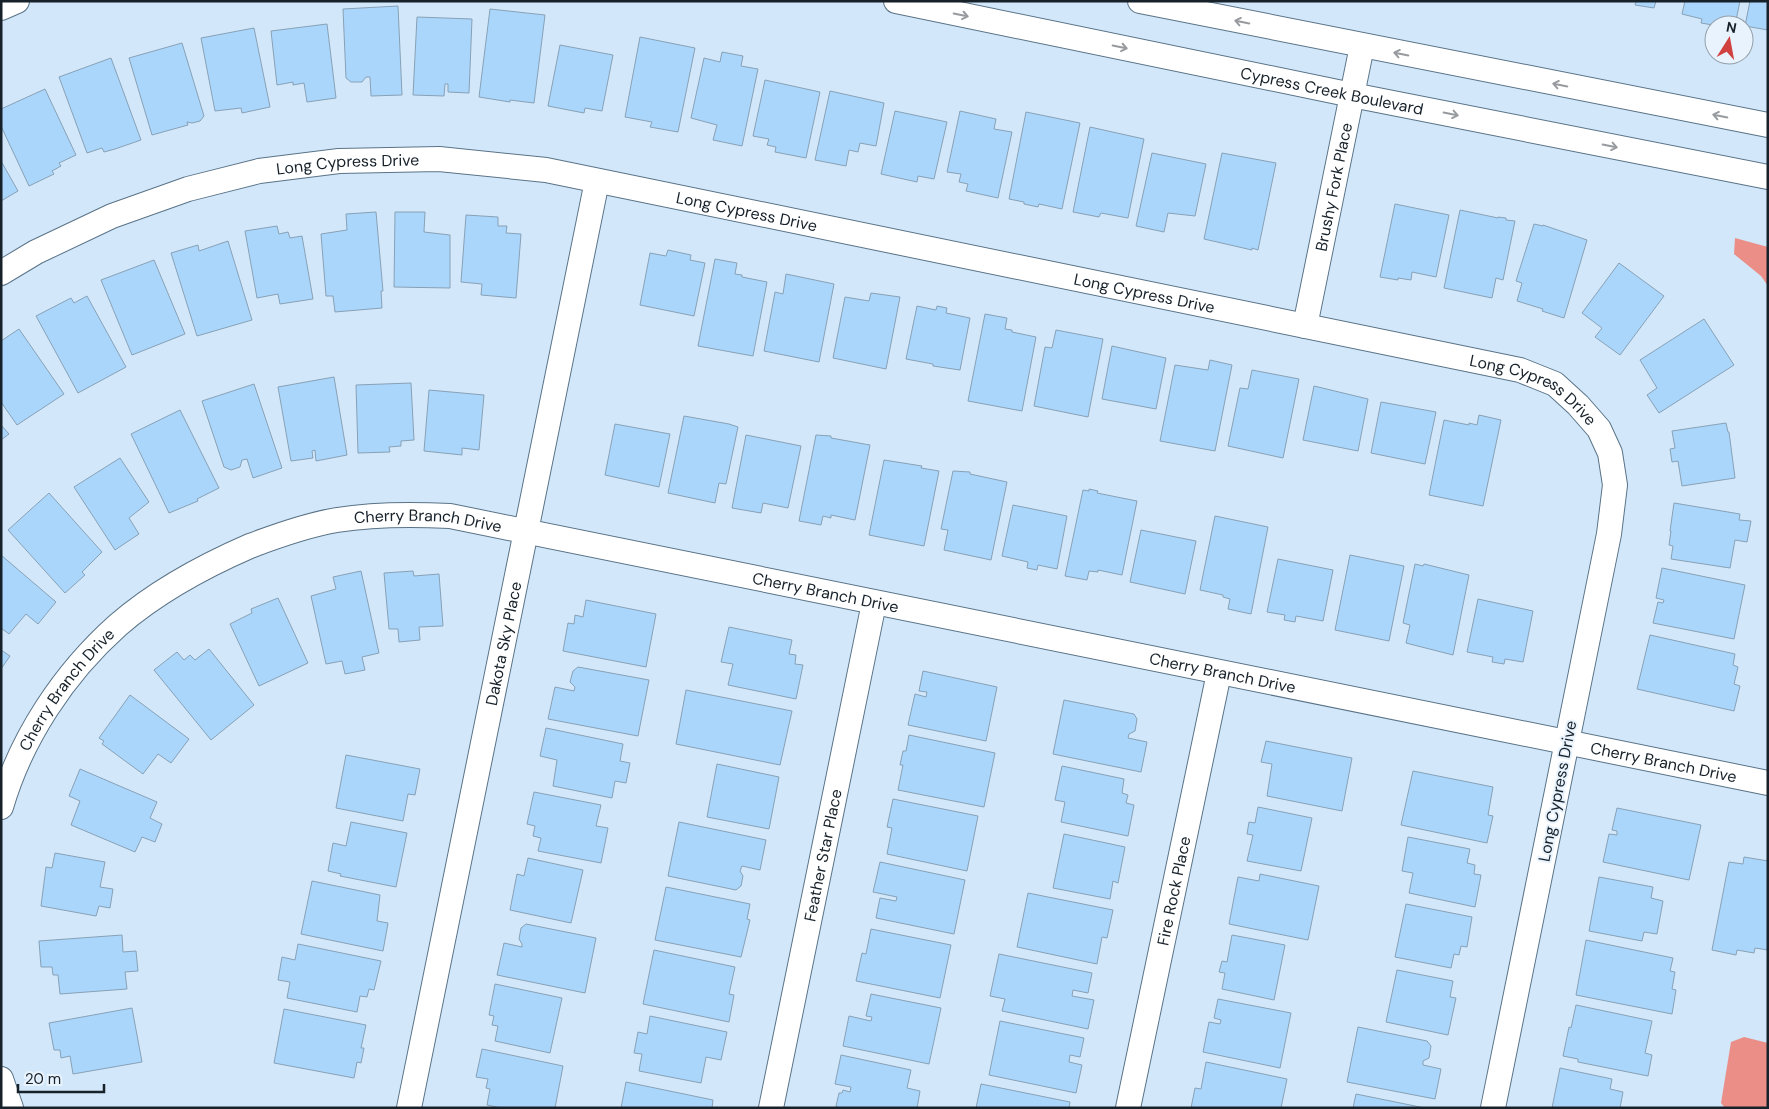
<svg xmlns="http://www.w3.org/2000/svg" width="1769" height="1109" font-family="'DM Sans',sans-serif">
<rect width="100%" height="100%" fill="#d2e8fa"/>
<path fill="#ea8e87" d="M 1735,238 L 1768,247 L 1768,286 L 1761,276 L 1734,254 Z
M 1744,1037 L 1768,1043 L 1768,1108 L 1725,1108 L 1721,1103 L 1731,1042 Z"/>
<path fill="#abd6fb" stroke="#87a1b7" d="M 1636,1 L 1656,1 L 1654,8 L 1635,5 Z
M 1685,1 L 1740,1 L 1735,25 L 1714,21 L 1713,25 L 1701,23 L 1702,19 L 1682,14 Z
M 1750,1 L 1768,1 L 1768,30 L 1745,26 Z
M 398,6 L 402,95 L 371,96 L 370,77 L 366,77 L 362,82 L 351,82 L 346,78 L 343,9 Z
M 490,9 L 545,15 L 534,103 L 510,100 L 510,102 L 479,97 Z
M 417,17 L 472,19 L 469,93 L 448,92 L 448,84 L 445,84 L 444,96 L 413,95 Z
M 327,24 L 336,98 L 307,102 L 304,83 L 293,85 L 293,82 L 277,85 L 271,31 Z
M 254,28 L 270,107 L 242,113 L 241,108 L 215,111 L 201,38 Z
M 640,37 L 695,48 L 678,132 L 650,127 L 652,122 L 625,117 Z
M 182,43 L 204,116 L 200,121 L 192,123 L 187,122 L 188,125 L 152,135 L 129,58 Z
M 560,45 L 613,55 L 602,111 L 585,108 L 584,113 L 548,106 Z
M 722,52 L 743,56 L 741,66 L 758,69 L 742,146 L 713,140 L 717,125 L 691,118 L 704,58 L 720,62 Z
M 111,58 L 141,140 L 115,149 L 104,152 L 102,148 L 87,153 L 59,77 Z
M 765,80 L 820,92 L 806,158 L 775,152 L 776,147 L 767,145 L 769,139 L 753,136 Z
M 45,89 L 76,155 L 59,163 L 61,166 L 52,171 L 54,174 L 29,186 L 1,126 L 1,109 Z
M 830,91 L 884,103 L 876,146 L 860,143 L 858,152 L 849,150 L 846,166 L 815,160 Z
M 895,111 L 947,122 L 934,179 L 918,176 L 917,182 L 881,174 Z
M 960,111 L 996,119 L 994,129 L 1012,132 L 998,198 L 966,191 L 968,184 L 959,182 L 961,174 L 947,172 Z
M 1026,112 L 1080,123 L 1062,209 L 1039,204 L 1038,207 L 1024,204 L 1024,202 L 1009,199 Z
M 1090,127 L 1144,139 L 1128,218 L 1101,213 L 1099,217 L 1073,212 Z
M 1152,153 L 1206,164 L 1195,216 L 1168,213 L 1164,232 L 1136,226 Z
M 1222,153 L 1276,163 L 1258,250 L 1252,248 L 1252,250 L 1204,239 Z
M 1,161 L 18,191 L 1,201 Z
M 1395,204 L 1449,215 L 1436,277 L 1412,272 L 1411,280 L 1398,278 L 1398,280 L 1380,277 Z
M 1460,210 L 1498,218 L 1498,217 L 1506,218 L 1506,220 L 1515,221 L 1503,280 L 1496,278 L 1492,298 L 1444,288 Z
M 376,212 L 383,291 L 381,291 L 382,308 L 335,312 L 333,296 L 326,296 L 321,234 L 347,230 L 346,214 Z
M 395,212 L 425,212 L 424,232 L 450,235 L 450,288 L 394,287 Z
M 466,215 L 498,217 L 498,226 L 507,226 L 506,233 L 521,234 L 516,298 L 481,295 L 482,284 L 461,282 Z
M 1534,224 L 1543,226 L 1543,225 L 1587,240 L 1564,318 L 1542,311 L 1543,309 L 1517,301 L 1522,283 L 1516,281 Z
M 277,226 L 279,234 L 288,232 L 290,238 L 302,236 L 313,299 L 280,304 L 278,294 L 257,298 L 245,231 Z
M 228,241 L 252,320 L 197,336 L 171,253 L 198,245 L 199,251 Z
M 668,250 L 691,255 L 690,260 L 705,263 L 694,316 L 640,305 L 650,253 L 666,256 Z
M 715,259 L 737,263 L 735,274 L 742,275 L 742,277 L 767,282 L 753,356 L 698,346 Z
M 154,260 L 185,334 L 132,355 L 101,280 Z
M 1619,263 L 1664,296 L 1620,355 L 1595,337 L 1602,328 L 1582,313 Z
M 786,274 L 834,284 L 819,362 L 764,351 L 775,292 L 783,294 Z
M 871,293 L 900,297 L 886,369 L 833,358 L 845,297 L 869,301 Z
M 87,296 L 126,367 L 78,393 L 36,316 L 71,298 L 74,303 Z
M 917,306 L 936,310 L 937,306 L 947,308 L 946,313 L 970,318 L 960,370 L 933,366 L 933,364 L 906,359 Z
M 985,314 L 1007,318 L 1005,329 L 1012,330 L 1012,332 L 1036,337 L 1022,411 L 968,401 Z
M 1704,319 L 1734,365 L 1659,413 L 1647,395 L 1657,388 L 1640,360 Z
M 19,329 L 64,394 L 17,425 L 1,402 L 1,341 Z
M 1056,330 L 1103,339 L 1088,417 L 1034,406 L 1045,347 L 1052,348 Z
M 1112,346 L 1166,358 L 1156,409 L 1102,399 Z
M 1210,360 L 1232,365 L 1215,451 L 1160,441 L 1175,365 L 1208,370 Z
M 1252,370 L 1299,379 L 1283,458 L 1228,446 L 1240,388 L 1248,389 Z
M 334,377 L 347,455 L 316,461 L 315,450 L 312,451 L 313,458 L 291,461 L 278,387 Z
M 411,383 L 414,440 L 401,441 L 401,446 L 389,447 L 390,452 L 358,453 L 356,385 Z
M 254,384 L 282,468 L 253,478 L 247,459 L 242,460 L 240,467 L 231,470 L 224,467 L 202,401 Z
M 1314,386 L 1368,399 L 1358,451 L 1303,440 Z
M 429,390 L 484,395 L 479,450 L 462,448 L 462,455 L 424,451 Z
M 1381,402 L 1436,412 L 1425,464 L 1371,453 Z
M 180,410 L 219,488 L 197,499 L 198,501 L 169,513 L 131,434 Z
M 1479,415 L 1501,420 L 1483,506 L 1429,495 L 1444,420 L 1469,425 L 1469,423 L 1477,425 Z
M 684,416 L 729,424 L 738,427 L 726,484 L 719,483 L 715,503 L 668,493 Z
M 1726,423 L 1728,432 L 1729,432 L 1735,478 L 1682,486 L 1678,461 L 1672,462 L 1670,449 L 1675,448 L 1672,431 Z
M 615,424 L 670,434 L 659,487 L 605,475 Z
M 1,425 L 9,434 L 1,440 Z
M 746,435 L 801,446 L 788,508 L 763,503 L 761,513 L 732,508 Z
M 816,435 L 831,436 L 831,438 L 870,445 L 855,520 L 831,515 L 831,518 L 823,516 L 821,525 L 799,521 Z
M 120,458 L 149,502 L 129,518 L 139,534 L 115,550 L 74,487 Z
M 884,460 L 922,466 L 921,468 L 939,471 L 924,546 L 869,535 Z
M 953,471 L 970,472 L 970,474 L 1007,482 L 991,560 L 944,550 L 948,530 L 941,529 Z
M 1089,489 L 1098,491 L 1097,493 L 1137,501 L 1122,575 L 1098,570 L 1098,572 L 1089,571 L 1087,580 L 1065,576 L 1083,490 L 1089,491 Z
M 49,493 L 102,552 L 82,572 L 85,575 L 65,593 L 8,530 Z
M 1674,503 L 1740,514 L 1739,520 L 1751,521 L 1747,542 L 1735,540 L 1730,568 L 1671,559 L 1673,546 L 1669,545 L 1671,531 L 1670,531 Z
M 1013,505 L 1067,516 L 1057,569 L 1038,565 L 1037,570 L 1027,568 L 1028,562 L 1002,556 Z
M 1215,516 L 1268,527 L 1251,614 L 1228,609 L 1230,599 L 1223,597 L 1223,595 L 1200,590 Z
M 1141,530 L 1196,541 L 1185,594 L 1130,582 Z
M 1,555 L 56,602 L 38,624 L 26,614 L 9,634 L 1,628 Z
M 1350,555 L 1404,566 L 1389,641 L 1335,630 Z
M 1278,559 L 1333,570 L 1323,621 L 1296,616 L 1295,622 L 1284,620 L 1285,615 L 1267,612 Z
M 1415,564 L 1423,566 L 1424,564 L 1469,575 L 1453,655 L 1406,643 L 1410,625 L 1403,623 Z
M 1662,568 L 1745,585 L 1734,639 L 1653,623 L 1658,602 L 1663,603 L 1664,600 L 1656,598 Z
M 361,571 L 379,653 L 362,657 L 365,670 L 345,674 L 342,661 L 326,664 L 311,596 L 336,589 L 333,577 Z
M 413,571 L 414,576 L 439,574 L 443,626 L 419,627 L 420,640 L 399,642 L 398,629 L 389,629 L 384,573 Z
M 278,598 L 308,663 L 259,686 L 230,624 L 252,613 L 251,609 Z
M 1478,599 L 1533,611 L 1523,662 L 1505,659 L 1504,664 L 1492,662 L 1493,657 L 1467,652 Z
M 586,600 L 656,614 L 646,667 L 563,651 L 568,623 L 574,624 L 575,615 L 583,617 Z
M 729,627 L 792,640 L 789,654 L 796,655 L 795,664 L 803,665 L 796,699 L 728,685 L 733,664 L 721,662 Z
M 1650,635 L 1735,654 L 1733,665 L 1738,667 L 1734,684 L 1740,686 L 1734,711 L 1637,689 Z
M 209,649 L 254,705 L 211,740 L 154,670 L 177,652 L 184,660 L 190,655 L 195,660 Z
M 1,650 L 10,656 L 1,669 Z
M 578,667 L 649,680 L 638,736 L 548,719 L 555,687 L 574,691 L 575,687 L 570,682 L 573,671 Z
M 923,671 L 997,687 L 986,741 L 908,725 L 915,694 L 926,697 L 927,692 L 919,691 Z
M 686,690 L 792,711 L 780,765 L 676,744 Z
M 130,695 L 189,739 L 171,763 L 158,754 L 143,774 L 102,744 L 104,741 L 99,738 Z
M 1064,700 L 1134,714 L 1137,719 L 1135,731 L 1129,734 L 1128,738 L 1147,742 L 1141,772 L 1053,754 Z
M 546,728 L 623,744 L 620,761 L 630,763 L 626,783 L 615,781 L 612,798 L 553,786 L 557,760 L 540,756 Z
M 909,735 L 995,753 L 984,807 L 898,790 L 903,765 L 900,765 L 903,751 L 906,751 Z
M 1266,741 L 1352,758 L 1342,811 L 1267,796 L 1272,764 L 1261,762 Z
M 346,755 L 420,769 L 415,795 L 408,794 L 403,821 L 336,808 Z
M 717,764 L 779,777 L 769,829 L 707,817 Z
M 1062,766 L 1124,779 L 1122,793 L 1128,795 L 1126,803 L 1134,805 L 1128,836 L 1061,822 L 1065,802 L 1055,800 Z
M 80,769 L 157,802 L 150,818 L 162,824 L 155,842 L 142,837 L 135,852 L 71,825 L 80,801 L 69,796 Z
M 1413,771 L 1493,787 L 1488,815 L 1493,816 L 1487,843 L 1401,825 Z
M 534,792 L 601,805 L 596,826 L 608,828 L 601,863 L 538,851 L 541,838 L 533,836 L 535,826 L 527,824 Z
M 893,799 L 978,816 L 967,871 L 887,854 L 892,828 L 887,827 Z
M 1258,807 L 1312,818 L 1301,871 L 1247,861 L 1253,835 L 1247,834 L 1249,822 L 1255,823 Z
M 1617,808 L 1701,825 L 1689,880 L 1603,862 L 1609,834 L 1617,835 L 1617,831 L 1612,830 Z
M 351,822 L 407,833 L 396,887 L 340,876 L 341,874 L 328,871 L 333,843 L 346,846 Z
M 679,822 L 766,840 L 760,870 L 742,866 L 740,871 L 743,876 L 741,886 L 736,890 L 668,876 Z
M 1064,834 L 1125,847 L 1118,883 L 1113,881 L 1110,899 L 1053,888 Z
M 1408,837 L 1470,849 L 1467,863 L 1475,865 L 1474,874 L 1481,875 L 1475,907 L 1409,893 L 1413,873 L 1402,871 Z
M 55,853 L 105,862 L 100,887 L 113,889 L 110,908 L 99,906 L 96,916 L 41,906 L 46,867 L 52,868 Z
M 1744,857 L 1768,861 L 1768,950 L 1755,948 L 1754,953 L 1737,950 L 1736,955 L 1712,950 L 1729,862 L 1743,864 Z
M 528,858 L 583,870 L 571,923 L 510,910 L 517,874 L 524,876 Z
M 880,862 L 965,880 L 954,934 L 876,918 L 880,898 L 896,901 L 897,897 L 873,892 Z
M 1260,874 L 1319,886 L 1308,940 L 1229,924 L 1238,877 L 1259,881 Z
M 1599,877 L 1653,887 L 1651,898 L 1663,901 L 1657,934 L 1644,932 L 1642,941 L 1589,931 Z
M 312,881 L 380,895 L 377,921 L 388,923 L 383,951 L 301,934 Z
M 666,887 L 750,904 L 747,919 L 750,920 L 741,957 L 655,940 Z
M 1028,893 L 1113,910 L 1107,938 L 1102,937 L 1097,964 L 1017,947 Z
M 1406,904 L 1472,917 L 1467,947 L 1461,946 L 1459,955 L 1454,954 L 1451,968 L 1395,957 Z
M 526,924 L 596,938 L 585,993 L 497,975 L 504,943 L 522,947 L 522,944 L 519,939 L 521,928 Z
M 871,929 L 951,945 L 940,998 L 856,981 L 862,953 L 866,954 Z
M 122,935 L 123,952 L 136,951 L 138,971 L 125,972 L 127,989 L 60,994 L 58,975 L 53,975 L 52,967 L 41,967 L 39,941 Z
M 1232,935 L 1285,945 L 1274,1000 L 1222,989 L 1225,973 L 1219,972 L 1222,961 L 1227,962 Z
M 1586,940 L 1673,958 L 1670,971 L 1675,972 L 1672,989 L 1676,990 L 1672,1014 L 1576,995 Z
M 298,944 L 381,961 L 374,990 L 369,989 L 367,997 L 360,996 L 357,1012 L 287,998 L 290,982 L 278,980 L 282,957 L 295,960 Z
M 654,950 L 735,967 L 729,994 L 734,995 L 729,1022 L 643,1004 Z
M 999,954 L 1092,973 L 1088,993 L 1073,990 L 1072,996 L 1094,1000 L 1088,1029 L 1002,1011 L 1005,999 L 990,996 Z
M 1397,970 L 1453,981 L 1450,997 L 1456,998 L 1448,1035 L 1386,1022 Z
M 495,984 L 562,998 L 550,1053 L 495,1041 L 498,1026 L 492,1025 L 494,1016 L 489,1015 Z
M 871,994 L 941,1008 L 929,1064 L 843,1046 L 849,1016 L 871,1021 L 872,1017 L 866,1016 Z
M 1218,999 L 1291,1013 L 1280,1068 L 1203,1052 L 1209,1022 L 1220,1024 L 1221,1020 L 1214,1018 Z
M 1576,1005 L 1652,1021 L 1645,1053 L 1652,1055 L 1648,1076 L 1578,1062 L 1578,1059 L 1563,1056 L 1569,1027 L 1571,1028 Z
M 132,1008 L 142,1062 L 73,1074 L 70,1056 L 61,1058 L 60,1050 L 54,1050 L 49,1023 Z
M 284,1009 L 366,1025 L 361,1048 L 364,1048 L 361,1063 L 357,1062 L 354,1078 L 274,1063 Z
M 650,1016 L 727,1032 L 721,1060 L 706,1057 L 701,1083 L 639,1071 L 642,1054 L 634,1053 L 638,1032 L 647,1034 Z
M 1000,1021 L 1084,1038 L 1080,1057 L 1070,1055 L 1069,1062 L 1082,1065 L 1076,1093 L 989,1075 Z
M 1358,1027 L 1427,1041 L 1431,1046 L 1429,1058 L 1423,1061 L 1423,1065 L 1441,1069 L 1435,1099 L 1347,1082 Z
M 482,1049 L 563,1066 L 555,1108 L 501,1108 L 487,1105 L 490,1089 L 486,1088 L 488,1079 L 476,1077 Z
M 841,1055 L 911,1070 L 907,1088 L 920,1091 L 917,1108 L 839,1108 L 836,1106 L 839,1093 L 842,1093 L 843,1090 L 850,1092 L 851,1087 L 835,1084 Z
M 1206,1062 L 1287,1079 L 1281,1108 L 1191,1108 L 1195,1088 L 1201,1089 Z
M 1560,1068 L 1612,1079 L 1610,1089 L 1623,1092 L 1620,1108 L 1552,1108 Z
M 626,1082 L 713,1100 L 712,1108 L 621,1108 Z
M 981,1084 L 1070,1102 L 1069,1108 L 976,1108 Z
M 1356,1094 L 1425,1108 L 1353,1108 Z"/>
<g fill="none" stroke-linecap="round" stroke-linejoin="round">
<g stroke="#5a7387" stroke-width="26">
<g id="street">
<path id="s1" d="M 896,1 L 1352,95 L 1768,177"/>
<path d="M 1140,1 L 1768,125"/>
<path d="M 1,8 L 17,1"/>
<path id="s2" d="M 1,273 L 36,252 L 112,216 L 188,189 L 259,171 L 339,161 L 439,159 L 546,170 L 1520,370 L 1555,384 L 1578,405 L 1599,429 L 1610,453 L 1615,485 L 1609,534 L 1493,1108"/>
<path id="s3" d="M 1305,326 L 1362,46"/>
<path id="s4" d="M 1,807 C 21,738 64,673 118,625 C 156,592 204,566 250,546 C 279,535 307,525 337,520 C 374,514 412,514 450,516 L 1768,783"/>
<path d="M 1,1079 L 11,1108"/>
<path id="s5" d="M 409,1108 L 597,181"/>
<path id="s6" d="M 771,1108 L 874,603"/>
<path id="s7" d="M 1128,1108 L 1219,673"/>
</g>
</g>
<use href="#street" stroke="#fff" stroke-width="24"/>
</g>
<defs><path id="oneway-shaft" d="M-6 0H5M1.5-3L5.5 0L1.5 3" fill="none" stroke-width="1.6" stroke-linecap="round" stroke-linejoin="round" transform="scale(1.25)"/></defs>
<g stroke="#979b9f">
<use href="#oneway-shaft" transform="translate(961 15) rotate(12)"/>
<use href="#oneway-shaft" transform="translate(1242 22) rotate(-169)"/>
<use href="#oneway-shaft" transform="translate(1120 47) rotate(12)"/>
<use href="#oneway-shaft" transform="translate(1401 54) rotate(-169)"/>
<use href="#oneway-shaft" transform="translate(1560 85) rotate(-169)"/>
<use href="#oneway-shaft" transform="translate(1451 114) rotate(11)"/>
<use href="#oneway-shaft" transform="translate(1720 116) rotate(-169)"/>
<use href="#oneway-shaft" transform="translate(1610 146) rotate(11)"/>
</g>
<g text-anchor="middle" stroke-width="4" stroke-linejoin="round" paint-order="stroke">
<g font-size="16" fill="#17212a" stroke="#e8f3fd">
<text dy="6" stroke="none"><textPath href="#s1" startOffset="445">Cypress Creek Boulevard</textPath></text>
<text dy="6" stroke="none"><textPath href="#s2" startOffset="368">Long Cypress Drive</textPath></text>
<text dy="6" stroke="none"><textPath href="#s3" startOffset="142">Brushy Fork Place</textPath></text>
<text dy="6" stroke="none"><textPath href="#s2" startOffset="772">Long Cypress Drive</textPath></text>
<text dy="6" stroke="none"><textPath href="#s2" startOffset="1178">Long Cypress Drive</textPath></text>
<text dy="6" stroke="none"><textPath href="#s2" startOffset="1582">Long Cypress Drive</textPath></text>
<text dy="6" stroke="none"><textPath href="#s4" startOffset="556">Cherry Branch Drive</textPath></text>
<text dy="6" stroke="none"><textPath href="#s4" startOffset="961">Cherry Branch Drive</textPath></text>
<text dy="6" stroke="none"><textPath href="#s5" startOffset="474">Dakota Sky Place</textPath></text>
<text dy="6" stroke="none"><textPath href="#s4" startOffset="1366">Cherry Branch Drive</textPath></text>
<text dy="6" stroke="none"><textPath href="#s4" startOffset="136">Cherry Branch Drive</textPath></text>
<text dy="6" stroke="none"><textPath href="#s4" startOffset="1816">Cherry Branch Drive</textPath></text>
<text transform="translate(1557 791) rotate(-79)" y="6">Long Cypress Drive</text>
<text dy="6" stroke="none"><textPath href="#s6" startOffset="258">Feather Star Place</textPath></text>
<text dy="6" stroke="none"><textPath href="#s7" startOffset="222">Fire Rock Place</textPath></text>
</g>
</g>
<rect width="1769" height="1109" fill="none" stroke="#17212a" stroke-width="5"/>
<g transform="translate(1729 40) rotate(11)"><circle r="24" fill="#e8f3fd" stroke="#949fa9"/>
<path d="M0-4L9 19L0 12L-9 19Z" fill="#d04140"/>
<text y="-8" font-size="14" font-weight="bold" text-anchor="middle" fill="#17212a">N</text>
</g>
<path d="M18 1084v8h86v-8" fill="none" stroke="#17212a" stroke-width="2.5"/>
<text x="25" y="1084" font-size="15" fill="#17212a" stroke="#e8f3fd" stroke-width="4" paint-order="stroke">20 m</text>
</svg>
